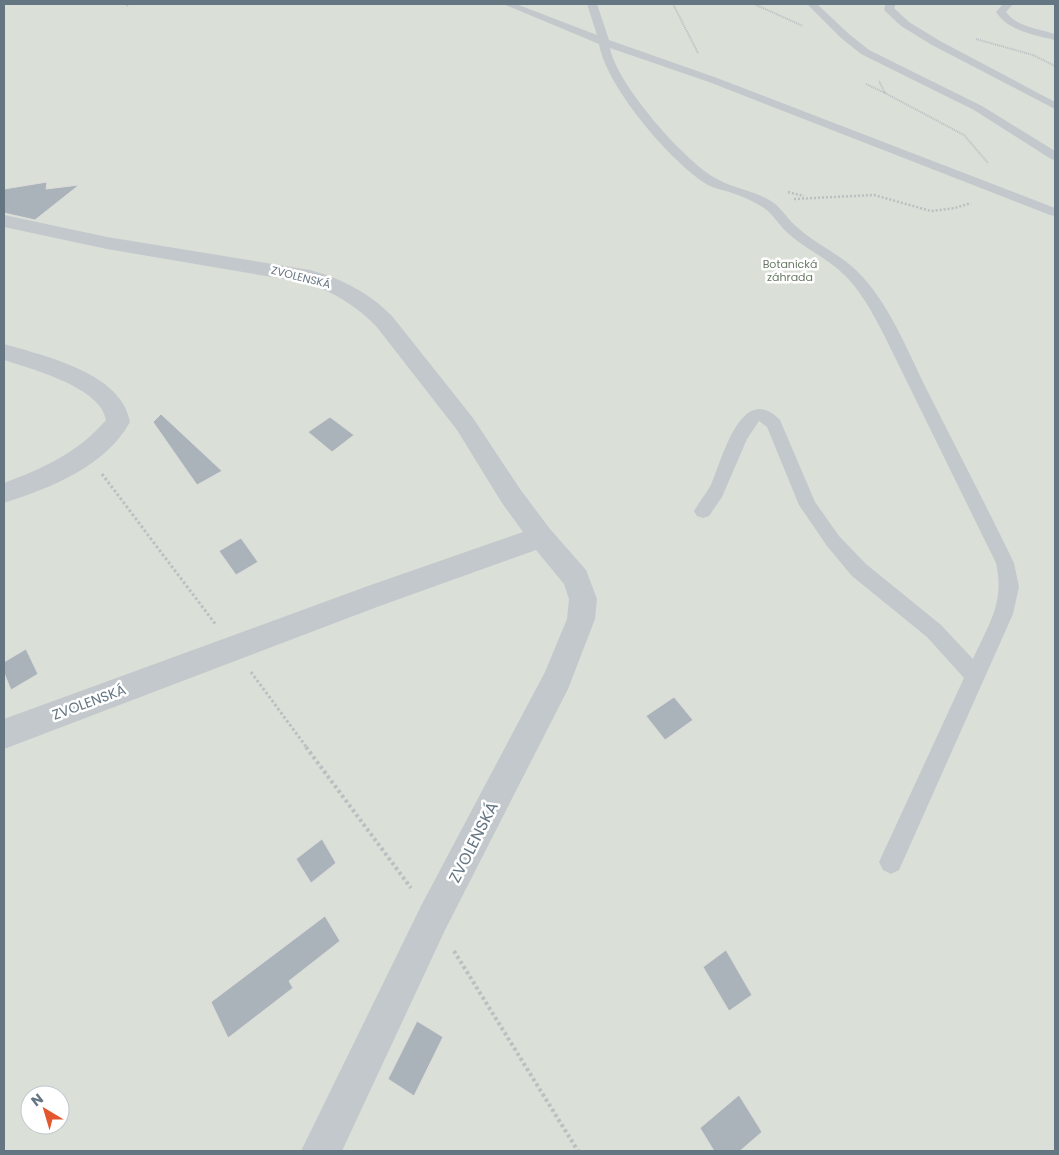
<svg xmlns="http://www.w3.org/2000/svg" width="1059" height="1155" font-family="Poppins,sans-serif">
<rect width="100%" height="100%" fill="#fafaf8"/>
<path fill="#dadfd7" fill-rule="evenodd" d="M 4,4 L 1055,4 L 1055,1151 L 4,1151 ZM 30,1095 L 60,1095 L 60,1125 L 30,1125 Z"/>
<path fill="#aab3b9" stroke="#dcdcda" d="M 47,182 L 46,189 L 79,185 L 35,220 L 4,213 L 4,189 Z
M 161,414 L 222,471 L 197,485 L 153,422 Z
M 330,417 L 354,435 L 332,452 L 308,432 Z
M 241,538 L 258,562 L 236,575 L 219,551 Z
M 26,649 L 38,674 L 11,690 L 4,673 L 4,662 Z
M 674,697 L 693,720 L 665,740 L 646,716 Z
M 322,839 L 336,863 L 311,883 L 296,859 Z
M 325,916 L 340,941 L 289,981 L 293,988 L 228,1038 L 211,1002 Z
M 726,950 L 752,995 L 729,1011 L 703,967 Z
M 417,1021 L 443,1037 L 414,1096 L 388,1079 Z
M 739,1095 L 762,1132 L 740,1151 L 714,1151 L 700,1128 Z"/>
<g fill="none" stroke-linecap="round" stroke-linejoin="round">
<path stroke="#bbbfc2" stroke-width="2" stroke-dasharray="1 1" stroke-linecap="butt" d="M 673,4 L 698,53
M 754,4 L 803,26
M 127,6 L 128,4
M 976,39 L 1033,55 L 1055,66
M 866,84 L 885,93 L 879,81
M 885,93 L 964,135 L 988,163"/>
<path stroke="#bbbfc2" stroke-width="2.5" stroke-dasharray="2 2" stroke-linecap="butt" d="M 788,192 L 804,196
M 794,199 L 874,195 L 931,211 L 955,208 L 971,203"/>
<path stroke="#bbbfc2" stroke-width="3" stroke-dasharray="2.5 2.5" stroke-linecap="butt" d="M 102,474 L 216,625
M 251,672 L 307,748"/>
<path stroke="#bbbfc2" stroke-width="4" stroke-dasharray="3 3" stroke-linecap="butt" d="M 306,747 L 411,888
M 454,951 L 578,1151"/>
<path fill="#c3c8cc" fill-rule="evenodd" d="M 503,4 L 516,4 L 597,35 L 587,4 L 597,4 L 609,40 L 717,78 L 1055,208 L 1055,216 L 1050,215 L 709,82 L 610,48 C 616,83 686,164 719,180 C 736,189 755,191 771,201 C 782,208 788,220 798,228 C 816,244 839,254 856,270 C 889,302 907,350 927,390 C 956,448 986,505 1014,563 L 1019,587 L 1013,614 L 899,870 L 891,874 L 883,870 L 879,862 L 964,678 L 927,637 L 852,576 L 827,546 L 799,505 L 767,427 L 759,421 L 747,439 L 722,497 L 709,516 L 703,518 L 697,516 L 694,511 C 699,502 706,494 711,485 C 722,461 741,380 780,420 L 815,502 L 839,536 L 866,564 L 941,625 L 973,659 C 989,624 1005,602 996,563 L 884,335 C 872,312 860,288 839,270 C 824,257 805,248 790,235 C 780,227 774,215 764,208 C 752,200 739,195 726,191 C 720,189 713,188 708,185 C 671,163 606,86 599,44 Z
M 807,4 L 817,4 L 849,34 L 869,50 L 982,106 L 1055,151 L 1055,160 L 1051,159 L 974,110 L 861,54 L 841,38 Z
M 886,4 L 896,4 L 894,8 L 909,22 L 940,41 L 1055,102 L 1055,109 L 932,45 L 901,26 L 885,11 L 884,9 Z
M 1003,4 L 1013,4 L 1006,12 C 1017,27 1039,29 1055,34 L 1055,40 C 1033,35 1009,31 996,12 Z"/>
<path fill="#c3c8cc" fill-rule="evenodd" d="M 4,215 L 107,237 L 310,270 C 342,279 368,292 392,316 L 473,418 L 520,489 L 550,529 L 586,570 L 597,599 L 595,619 L 568,689 L 445,930 L 342,1151 L 301,1151 L 421,906 L 545,672 L 567,619 L 569,599 L 564,584 L 536,550 L 377,607 L 4,749 L 4,719 L 368,586 L 523,532 L 502,503 L 457,430 L 376,326 C 356,306 334,292 307,283 L 107,249 L 4,227 Z
M 4,344 C 45,356 122,373 130,422 C 105,467 50,488 4,503 L 4,483 C 42,469 79,452 106,420 C 101,387 31,369 4,360 Z"/>
</g>
<g text-anchor="middle" stroke-width="5" stroke-linejoin="round" paint-order="stroke">
<g font-size="11" fill="#687a64" stroke="#fff">
<text x="790" y="268">Botanická<tspan x="790" dy="13">záhrada</tspan></text>
</g>
<g font-size="11" fill="#657683" stroke="#fff">
<text transform="translate(301 277) rotate(14)" y="4">ZVOLENSKÁ</text>
</g>
<g font-size="14" fill="#657683" stroke="#fff">
<text transform="translate(89 702) rotate(-20)" y="5">ZVOLENSKÁ</text>
</g>
<g font-size="16" fill="#657683" stroke="#fff">
<text transform="translate(473 842) rotate(-63)" y="6">ZVOLENSKÁ</text>
</g>
</g>
<rect width="1059" height="1155" fill="none" stroke="#657683" stroke-width="10"/>
<g transform="translate(45 1110) rotate(322)"><circle r="24" fill="#ffffff" stroke="#c1c8cd"/>
<path d="M0-4L9 19L0 12L-9 19Z" fill="#e4572e"/>
<text y="-8" font-size="14" font-weight="bold" text-anchor="middle" fill="#657683">N</text>
</g>
</svg>
